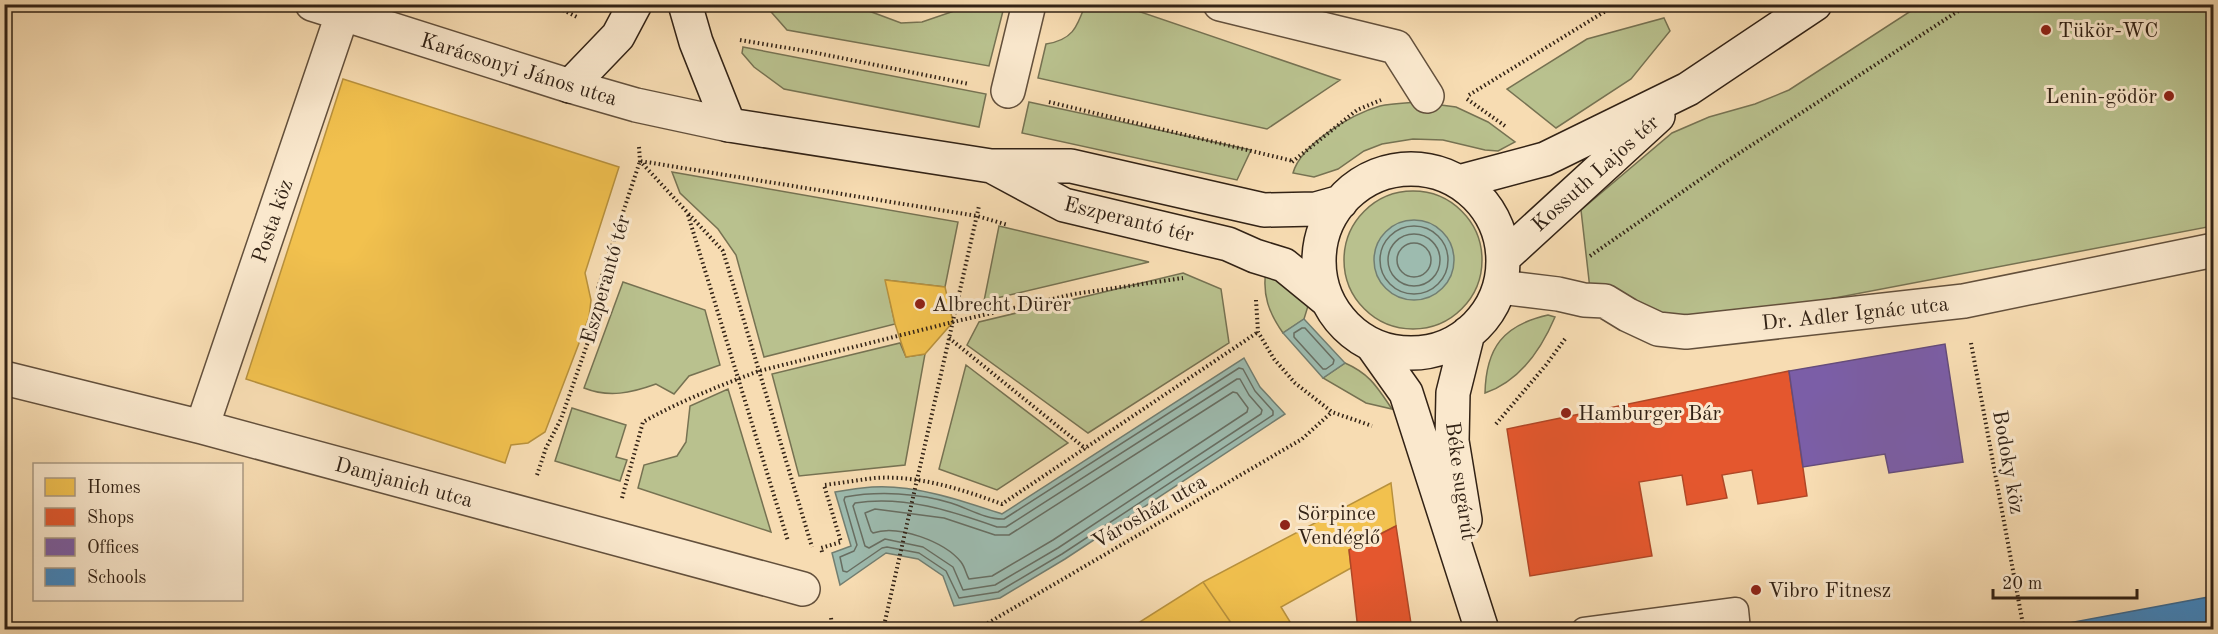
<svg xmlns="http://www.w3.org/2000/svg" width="2218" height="634" font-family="'Old Standard TT',serif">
<rect width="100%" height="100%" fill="#f7dcb2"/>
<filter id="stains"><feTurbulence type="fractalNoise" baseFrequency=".00333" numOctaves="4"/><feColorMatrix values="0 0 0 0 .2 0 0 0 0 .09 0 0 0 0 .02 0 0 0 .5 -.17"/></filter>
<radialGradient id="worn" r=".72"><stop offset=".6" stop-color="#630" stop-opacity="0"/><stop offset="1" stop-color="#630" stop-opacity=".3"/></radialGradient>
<path fill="#b9c18e" stroke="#767252" stroke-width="1.5" d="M 1120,4 L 1120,5 L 1340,80 L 1267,129 L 1038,78 L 1046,44 C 1072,40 1077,28 1085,5 Z
M 765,5 L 864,5 L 869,11 L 901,23 L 922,22 L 960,9 L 1004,7 L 989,66 L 787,30 Z
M 1920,5 L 2213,5 L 2213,226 L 1698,324 L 1668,324 L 1590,289 L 1581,210 L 1672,133 L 1709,117 L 1755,104 L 1789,90 Z
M 1664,18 L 1670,31 L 1631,79 L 1556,128 L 1507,89 L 1587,39 Z
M 743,47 L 986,94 L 979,127 L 784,89 L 754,67 L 742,53 Z
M 1029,102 L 1251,150 L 1237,180 L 1022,133 Z
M 1418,102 L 1456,107 L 1488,122 L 1515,142 L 1498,151 L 1485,150 L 1443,140 L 1413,139 L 1382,144 L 1364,151 L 1338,169 L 1314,177 L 1293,173 C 1301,144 1352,114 1380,106 C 1392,103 1406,103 1418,102 Z
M 672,172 L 958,222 L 945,287 L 886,280 L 895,324 L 764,357 L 736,255 L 718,229 L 680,193 Z
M1344 260a69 69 0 1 1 138 0a69 69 0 1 1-138 0Z
M 999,226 L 1149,262 L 984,301 Z
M 1266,270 L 1296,290 L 1308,306 L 1304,319 L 1283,333 C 1269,313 1262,295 1266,270 Z
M 1183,273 L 1221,289 L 1229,343 L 1088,433 L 967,345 L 979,322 Z
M 623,282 L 705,310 L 720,365 L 689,376 L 674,394 L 656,384 C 631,393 609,398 584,388 Z
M 1548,315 L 1555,317 C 1541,350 1520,381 1485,393 C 1486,348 1503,325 1548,315 Z
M 900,343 L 906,357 L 925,354 L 905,465 L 799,476 L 772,374 Z
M 1345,363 C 1370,374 1377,387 1392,409 L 1366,403 L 1323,378 Z
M 966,365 L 1068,443 L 997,490 L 939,469 Z
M 728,389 L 771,532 L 638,488 L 644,465 L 677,456 L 686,442 L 690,406 Z
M 572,408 L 626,425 L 616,457 L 627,460 L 620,481 L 555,461 Z"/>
<path fill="#9dbbaf" stroke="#727e71" stroke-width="1.5" d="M1374 260a40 40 0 1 1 80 0a40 40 0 1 1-80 0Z
M 1304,319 L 1345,363 L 1323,378 L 1283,333 Z
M 1244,358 L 1260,387 L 1285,414 L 1065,559 L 1000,598 L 954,606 L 943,576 L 918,559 L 886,553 L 840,585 L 832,553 L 851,546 L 835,492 C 847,490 860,488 872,487 C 914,484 963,501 1002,514 Z"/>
<path fill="#f2c14e" stroke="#b8913d" stroke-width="1.5" d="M 343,79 L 619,167 L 585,273 L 591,300 L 589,317 L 545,432 L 528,443 L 511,445 L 505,463 L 246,379 Z
M 885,280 L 945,287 L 953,322 L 925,354 L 906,357 L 895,324 Z
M 1391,483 L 1396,526 L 1349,550 L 1351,568 L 1281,607 L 1295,630 L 1236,630 L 1203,582 Z
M 1203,582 L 1236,630 L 1127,630 Z"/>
<path fill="#e4572e" stroke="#af4726" stroke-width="1.5" d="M 1789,371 L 1807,496 L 1758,504 L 1752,470 L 1722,475 L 1727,498 L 1687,505 L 1682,475 L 1639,482 L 1652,556 L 1530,576 L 1507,429 Z
M 1396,526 L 1412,630 L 1358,630 L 1349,550 Z"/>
<path fill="#7b5ea7" stroke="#654c7b" stroke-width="1.5" d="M 1945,344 L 1963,462 L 1889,473 L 1885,454 L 1803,467 L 1789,371 Z"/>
<path fill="#3f88c5" stroke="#3b6990" stroke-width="1.5" d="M 2214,596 L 2214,630 L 2036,630 L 2036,629 Z"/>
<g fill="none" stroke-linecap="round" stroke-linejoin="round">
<path stroke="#686e62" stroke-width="1.5" d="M1380 260a34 34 0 1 1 68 0a34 34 0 1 1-68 0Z
M1388 260a26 26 0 1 1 52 0a26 26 0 1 1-52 0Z
M1397 260a17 17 0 1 1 34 0a17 17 0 1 1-34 0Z
M 1302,328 L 1305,328 L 1334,360 L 1333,364 L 1326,369 L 1323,369 L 1294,337 L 1294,333 Z
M 1239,368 L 1243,369 L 1255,391 L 1273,411 L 1273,415 L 1062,554 L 998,592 L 959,598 L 946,571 L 919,553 L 887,547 L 882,548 L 847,572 L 843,571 L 840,557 L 854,551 L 857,545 L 844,500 L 845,497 C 878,491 919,493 951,503 C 967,508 987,520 1004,519 Z
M 1237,379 L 1240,379 L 1249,395 L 1262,410 L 1261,414 L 1058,548 L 995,585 L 963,590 L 953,567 L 923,547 L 885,539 L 869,548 L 865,546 L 853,506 L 855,503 C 903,495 952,511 997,527 L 1006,527 Z
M 1233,392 L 1237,393 L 1248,408 L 1247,412 L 1053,540 L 992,576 L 969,579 C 966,574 965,567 961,562 C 945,542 898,524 873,533 L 871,531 L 865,513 L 875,509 L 944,518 L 995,535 L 1009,535 Z"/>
<g stroke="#63503c" stroke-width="27">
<path id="lane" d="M 1584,630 L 1736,610 L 1738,630"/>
</g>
<g stroke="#63503c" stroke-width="36">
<path id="street" d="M 312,4 L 570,86 L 636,105 L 729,125
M 1220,4 L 1396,47 L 1427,96
M 1008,91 L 1029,4
M 1500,287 L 1558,294 L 1584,300 L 1605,301 L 1628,315 L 1658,329 L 1686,332 L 1964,301 L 2214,250
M 4,378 L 202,427 L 803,589
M 202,427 L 342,15"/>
</g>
<g stroke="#322215" stroke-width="36">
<path id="secondary" d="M 685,4 L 696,42 L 729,125 L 991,166 L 1071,166 L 1264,210 L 1316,209 L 1341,202
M 570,86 L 618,36 L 635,4
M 995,168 L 1064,205 L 1228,244 L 1255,256 L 1284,265 L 1328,301
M1319 261a92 92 0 1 1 184 0a92 92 0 1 1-184 0Z
M 1459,182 L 1545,159 L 1688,89 L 1815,4
M 1503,258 L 1658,116
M 1372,345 L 1406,393 L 1482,630
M 1465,520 L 1452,441 L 1453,393 L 1468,333"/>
</g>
<path stroke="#322215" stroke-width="4" stroke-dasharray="1.5 3" stroke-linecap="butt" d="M 563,10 L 577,17
M 740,40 L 812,52 L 969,84
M 1469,95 L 1617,4
M 1467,99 L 1505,126
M 1049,102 L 1293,161
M 639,147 L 640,161 L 723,251 L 812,547
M 1292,162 L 1357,110 L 1381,100
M 688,215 L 788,541
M 1590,256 L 1721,165 L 1969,4
M 1256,300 L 1258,332 L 1274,359 L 1295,383 L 1332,412 L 1372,426
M 949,338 L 1086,449
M 1971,343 L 2024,630
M 1496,424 L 1546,365 L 1565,339
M 537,475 L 546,448 L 561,419 L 598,313 L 598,288 L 640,161 L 977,216 L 1008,225
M 622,498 L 643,422 C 680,401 719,386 759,371 L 953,322 L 1074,294 L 1183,278
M 822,552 L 821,548 L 841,542 L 824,485 C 841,483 858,480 875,478 C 918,475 961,489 1002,504 L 1258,332
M 831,618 L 833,630
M 883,630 L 979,206
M 976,630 L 1302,439 L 1332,412"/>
<use href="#lane" stroke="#fae8cd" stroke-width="24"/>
<use href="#street" stroke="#fae8cd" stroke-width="33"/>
<use href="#secondary" stroke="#fae8cd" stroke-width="33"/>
</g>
<g fill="#8f2418" stroke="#fae8cd" stroke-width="2">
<circle cx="2046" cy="30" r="6"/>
<circle cx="2169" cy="96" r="6"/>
<circle cx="920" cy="304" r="6"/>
<circle cx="1566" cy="413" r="6"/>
<circle cx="1285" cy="525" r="6"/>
<circle cx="1756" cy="590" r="6"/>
</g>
<g text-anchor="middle" stroke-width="6" stroke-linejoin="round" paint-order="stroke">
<g font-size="21" fill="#322215" stroke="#fae8cd" text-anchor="start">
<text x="2058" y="37">Tükör-WC</text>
<text x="2157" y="103" text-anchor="end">Lenin-gödör</text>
<text x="932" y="311">Albrecht Dürer</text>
<text x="1578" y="420">Hamburger Bár</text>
<text x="1297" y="520">Sörpince<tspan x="1297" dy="24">Vendéglő</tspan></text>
<text x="1768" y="597">Vibro Fitnesz</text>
</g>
<g font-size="21" fill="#322215" stroke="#fae8cd">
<text transform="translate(519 69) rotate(17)" y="7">Karácsonyi János utca</text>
<text transform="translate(1595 173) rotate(-42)" y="7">Kossuth Lajos tér</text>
<text transform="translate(1129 219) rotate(14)" y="7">Eszperantó tér</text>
<text transform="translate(272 221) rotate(-71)" y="7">Posta köz</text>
<text transform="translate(605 279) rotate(-74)" y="7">Eszperantó tér</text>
<text transform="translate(1855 313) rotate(-6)" y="7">Dr. Adler Ignác utca</text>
<text transform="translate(2009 462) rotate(80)" y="7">Bodoky köz</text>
<text transform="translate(1461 481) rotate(82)" y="7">Béke sugárút</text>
<text transform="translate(404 482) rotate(15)" y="7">Damjanich utca</text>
<text transform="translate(1149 511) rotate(-30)" y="7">Városház utca</text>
</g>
</g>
<rect width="2218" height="634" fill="none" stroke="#f7dcb2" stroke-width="24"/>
<rect x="6" y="6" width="2206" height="622" fill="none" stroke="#322215" stroke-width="3"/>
<rect x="12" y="12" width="2194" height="610" fill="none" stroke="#322215" stroke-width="1.5"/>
<rect x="33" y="463" width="210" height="138" fill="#fae8cd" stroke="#aa9983" stroke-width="1.5"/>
<rect x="45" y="478" width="30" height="18" fill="#f2c14e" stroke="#aa9983" stroke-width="1.5"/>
<text x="87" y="493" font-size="18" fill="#322215">Homes</text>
<rect x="45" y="508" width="30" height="18" fill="#e4572e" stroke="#aa9983" stroke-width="1.5"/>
<text x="87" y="523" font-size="18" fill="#322215">Shops</text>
<rect x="45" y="538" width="30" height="18" fill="#7b5ea7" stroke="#aa9983" stroke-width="1.5"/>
<text x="87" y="553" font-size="18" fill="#322215">Offices</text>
<rect x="45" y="568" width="30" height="18" fill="#3f88c5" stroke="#aa9983" stroke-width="1.5"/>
<text x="87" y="583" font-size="18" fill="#322215">Schools</text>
<path d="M1993 589v9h144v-9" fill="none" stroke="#322215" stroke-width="3"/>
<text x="2002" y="589" font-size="18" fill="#322215" stroke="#fae8cd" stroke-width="4.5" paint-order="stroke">20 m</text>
<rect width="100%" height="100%" filter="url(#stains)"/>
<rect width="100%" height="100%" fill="url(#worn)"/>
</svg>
